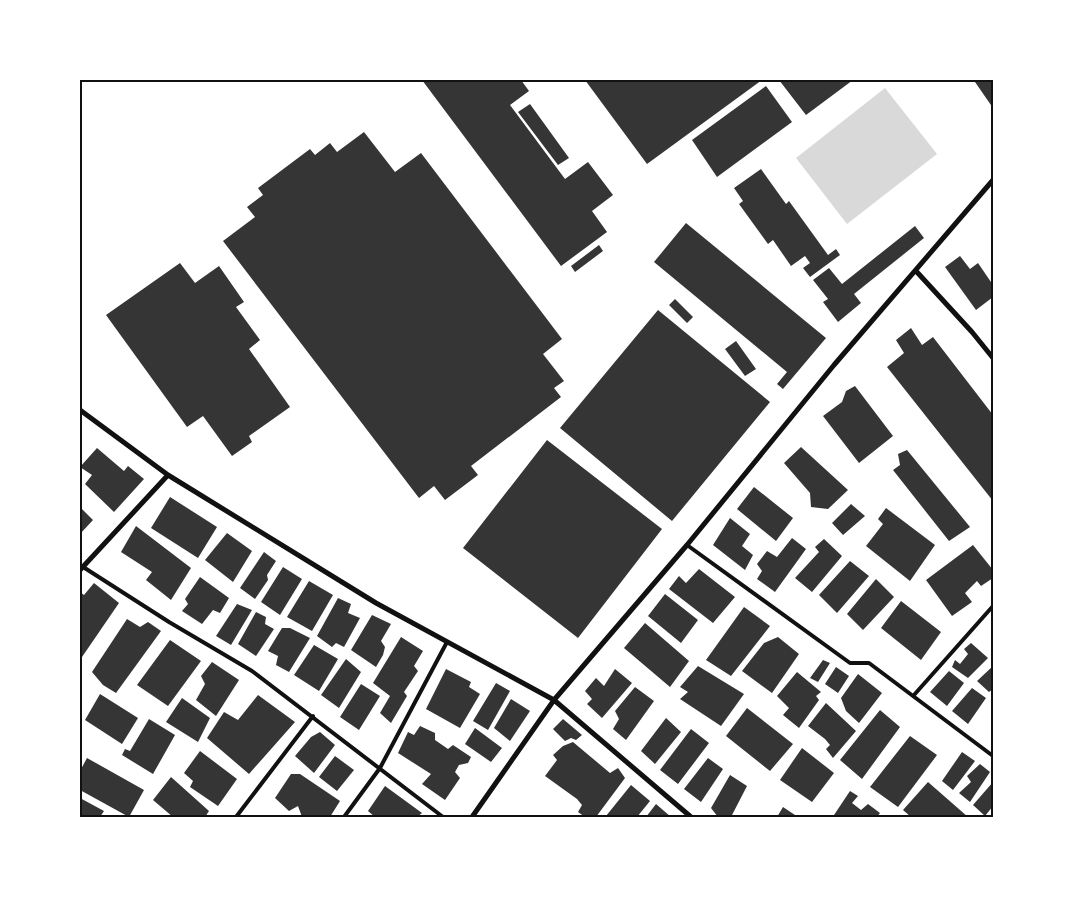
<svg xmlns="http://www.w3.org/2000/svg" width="1073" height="897" font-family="'Work Sans',sans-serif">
<rect width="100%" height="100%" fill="#fff"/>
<path fill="#d9d9d9" d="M 885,88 L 937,154 L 847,224 L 796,158 Z"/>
<path fill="#353535" d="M 422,80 L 521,80 L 529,91 L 510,105 L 565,179 L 588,162 L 613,195 L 592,211 L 607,232 L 561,266 Z
M 585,80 L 762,80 L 647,164 Z
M 779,80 L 853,80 L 806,115 Z
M 978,80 L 993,80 L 993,108 L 975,82 Z
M 766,86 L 792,122 L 717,177 L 692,140 Z
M 530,104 L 569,158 L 558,165 L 518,112 Z
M 364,132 L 395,172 L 421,153 L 562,339 L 543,354 L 564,381 L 554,388 L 561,397 L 471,466 L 478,475 L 445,500 L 434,486 L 419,498 L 223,241 L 255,217 L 247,207 L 263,195 L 258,188 L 310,149 L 315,155 L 330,143 L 337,152 Z
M 761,169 L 786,204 L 789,201 L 828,255 L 836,249 L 840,255 L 810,277 L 803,268 L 810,263 L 805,256 L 791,266 L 773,240 L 768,244 L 739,204 L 743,201 L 734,188 Z
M 686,223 L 826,338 L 783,389 L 777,384 L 787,372 L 654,262 Z
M 915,226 L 924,238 L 854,294 L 861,303 L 838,322 L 823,302 L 828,299 L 813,280 L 829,268 L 842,284 Z
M 599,245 L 603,251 L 575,272 L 571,266 Z
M 960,256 L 970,269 L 978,263 L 993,285 L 993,297 L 976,310 L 945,267 Z
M 180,263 L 195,283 L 219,266 L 244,302 L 236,307 L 260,340 L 249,349 L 290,407 L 249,436 L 252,442 L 232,456 L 203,416 L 187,427 L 106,315 Z
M 675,299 L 693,317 L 687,323 L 669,305 Z
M 658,310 L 770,402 L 672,521 L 560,428 Z
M 911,328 L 922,345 L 933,337 L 993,415 L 993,501 L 887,367 L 904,353 L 896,340 Z
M 736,341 L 756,369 L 745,376 L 725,349 Z
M 855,386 L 893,436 L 859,463 L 823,416 L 842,402 L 846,391 Z
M 547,440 L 662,529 L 578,638 L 463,548 Z
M 801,447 L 848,490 L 828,509 L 811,507 L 810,493 L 784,463 Z
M 97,448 L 124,471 L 128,466 L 144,479 L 114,512 L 85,484 L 92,475 L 80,467 Z
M 907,450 L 970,527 L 949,541 L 893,470 L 900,465 L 898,454 Z
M 754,487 L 793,518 L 776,541 L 737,509 Z
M 170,497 L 217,527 L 198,558 L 151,528 Z
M 851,504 L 865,516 L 843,535 L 832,523 Z
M 80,507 L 93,520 L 80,534 Z
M 886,508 L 935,545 L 910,581 L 866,546 L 883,524 L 878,519 Z
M 730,518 L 750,534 L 742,546 L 753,555 L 745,570 L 713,545 Z
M 136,526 L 191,568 L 171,600 L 146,580 L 152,572 L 121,552 Z
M 227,533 L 252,551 L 233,582 L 205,560 Z
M 792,538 L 806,549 L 775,592 L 757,579 L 762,571 L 757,564 L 767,551 L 777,557 Z
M 824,539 L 842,556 L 812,592 L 795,578 L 819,552 L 815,547 Z
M 973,545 L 993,570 L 993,578 L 981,586 L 977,581 L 965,593 L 972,602 L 952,616 L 926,580 Z
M 264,552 L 276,561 L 267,575 L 268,580 L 255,599 L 240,588 Z
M 850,561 L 869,576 L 837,613 L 819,595 Z
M 283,567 L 302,579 L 280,615 L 261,602 Z
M 699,569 L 735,597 L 713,623 L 669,589 L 679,576 L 686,583 Z
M 200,577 L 229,598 L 220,613 L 213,610 L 202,624 L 182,611 L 188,604 L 185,599 Z
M 876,579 L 894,597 L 863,630 L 847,614 Z
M 309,581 L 333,595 L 312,631 L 287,617 Z
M 94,583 L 119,603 L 82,657 L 80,656 L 80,592 L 84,595 Z
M 665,594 L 698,620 L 681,643 L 648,616 Z
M 338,598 L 351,604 L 348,613 L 360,618 L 344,647 L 336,643 L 332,647 L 317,636 Z
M 901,601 L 941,632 L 921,660 L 881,628 Z
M 237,604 L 252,610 L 231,645 L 216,636 Z
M 744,607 L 770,626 L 731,676 L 706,660 Z
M 256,612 L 266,617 L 265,624 L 274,629 L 256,656 L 238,644 Z
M 372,615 L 391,624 L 381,641 L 385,647 L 383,655 L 376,667 L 351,650 Z
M 127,619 L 140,627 L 148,622 L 161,631 L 116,693 L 103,685 L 92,672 Z
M 645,623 L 689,661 L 670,687 L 624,648 Z
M 282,628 L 290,628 L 310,638 L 289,672 L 276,665 L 278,656 L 268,651 Z
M 401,637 L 423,651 L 414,666 L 418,671 L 404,692 L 407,696 L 391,723 L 380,713 L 390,696 L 373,683 Z
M 778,637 L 799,654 L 772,693 L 742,671 L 764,643 Z
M 170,640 L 201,661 L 168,706 L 137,685 Z
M 971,643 L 988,658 L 968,678 L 952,667 L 955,660 L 960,664 L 968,654 L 964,649 Z
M 314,645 L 338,659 L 319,691 L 294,675 Z
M 346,659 L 361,672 L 339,708 L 321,695 Z
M 823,660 L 830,663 L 818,682 L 810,678 Z
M 212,662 L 239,680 L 216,716 L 196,700 L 205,684 L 201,676 Z
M 698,666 L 744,694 L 721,726 L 680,699 L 688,692 L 680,687 Z
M 993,666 L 993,689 L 989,692 L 977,681 Z
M 836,667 L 849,676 L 838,693 L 825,684 Z
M 446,669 L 471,682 L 469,687 L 480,694 L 460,728 L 426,709 Z
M 615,669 L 632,683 L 602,718 L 587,704 L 592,699 L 585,691 L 596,678 L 604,686 Z
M 949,671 L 964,683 L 947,706 L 930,692 Z
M 797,672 L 821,692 L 816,696 L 819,700 L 799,728 L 783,715 L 789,708 L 777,696 Z
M 858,674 L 882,693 L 859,723 L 846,711 L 841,698 Z
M 496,683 L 510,691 L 488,730 L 473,721 Z
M 361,684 L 380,696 L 359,730 L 340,717 Z
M 635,687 L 654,701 L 626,740 L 613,729 L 619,719 L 615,711 Z
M 972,688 L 986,698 L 968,724 L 952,711 Z
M 100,694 L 138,718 L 122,744 L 85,720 Z
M 258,695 L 295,722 L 249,774 L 207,738 L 224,712 L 238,720 Z
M 182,698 L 210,718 L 198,742 L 166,722 Z
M 511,699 L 530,711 L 510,741 L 494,728 Z
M 826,703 L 856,731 L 833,758 L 826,749 L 830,745 L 825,739 L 808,726 Z
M 747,708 L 793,744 L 770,771 L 726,736 Z
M 880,710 L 900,727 L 862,779 L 840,760 Z
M 666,718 L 681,732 L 655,764 L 641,751 Z
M 149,719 L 175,735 L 153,774 L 122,755 L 125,749 L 130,751 Z
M 563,719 L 582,735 L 576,740 L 571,738 L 565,741 L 553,729 Z
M 420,726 L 435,733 L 435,740 L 448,749 L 453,745 L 471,757 L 468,763 L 459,765 L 455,772 L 460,778 L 445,800 L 422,784 L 431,774 L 398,753 L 408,732 L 414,735 Z
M 475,728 L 502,748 L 491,762 L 465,744 Z
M 691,729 L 709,743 L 678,784 L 660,770 Z
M 320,732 L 335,745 L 314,773 L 295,756 L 311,737 Z
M 910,736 L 937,755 L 898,807 L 870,787 Z
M 573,742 L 610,773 L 618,768 L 625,778 L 596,817 L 585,817 L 578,812 L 582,805 L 577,799 L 545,776 L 557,760 L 553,755 L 563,746 Z
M 802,748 L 834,773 L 812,802 L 780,780 Z
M 200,751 L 237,779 L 218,806 L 190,787 L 193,781 L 184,773 Z
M 962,752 L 975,761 L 953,790 L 942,781 Z
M 335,756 L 354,770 L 337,791 L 319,777 Z
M 87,758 L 144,790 L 129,817 L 80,790 L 80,771 Z
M 708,758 L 723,769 L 701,802 L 684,789 Z
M 980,764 L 990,772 L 970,802 L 959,793 L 971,782 L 967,776 Z
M 291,774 L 300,774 L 340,801 L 330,817 L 302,817 L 298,806 L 289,811 L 275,798 Z
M 730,775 L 747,786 L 731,817 L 718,817 L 711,808 Z
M 171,777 L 209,811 L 205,817 L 173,817 L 153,800 Z
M 928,782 L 968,817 L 911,817 L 903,810 Z
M 993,782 L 993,806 L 985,816 L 973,805 Z
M 631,785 L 650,801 L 637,817 L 607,817 L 606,816 Z
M 385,786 L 422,813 L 417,817 L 409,815 L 404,817 L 375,817 L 368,811 Z
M 850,791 L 858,796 L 852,803 L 861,810 L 868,804 L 880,813 L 877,817 L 836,817 L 834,815 Z
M 80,798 L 104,811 L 100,817 L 80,817 Z
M 656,804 L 671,817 L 646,817 Z
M 783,807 L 798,817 L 777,817 Z"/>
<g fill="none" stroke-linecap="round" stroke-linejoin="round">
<path stroke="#111" stroke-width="4" d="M 687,545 L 850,663 L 869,663 L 993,756
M 80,565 L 169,622 L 252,671 L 443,817
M 914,695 L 993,606
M 236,817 L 313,716
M 344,817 L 380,768 L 447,642"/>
<path stroke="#111" stroke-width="5" d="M 916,271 L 972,332 L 993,358
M 80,410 L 168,475 L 376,603 L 554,700 L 691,817
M 80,570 L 168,475
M 472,817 L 554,700 L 687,545 L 834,365 L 993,180"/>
</g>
<rect width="1073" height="897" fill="none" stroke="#ffffff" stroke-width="162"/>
<rect x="81" y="81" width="911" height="735" fill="none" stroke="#111" stroke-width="2"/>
</svg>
